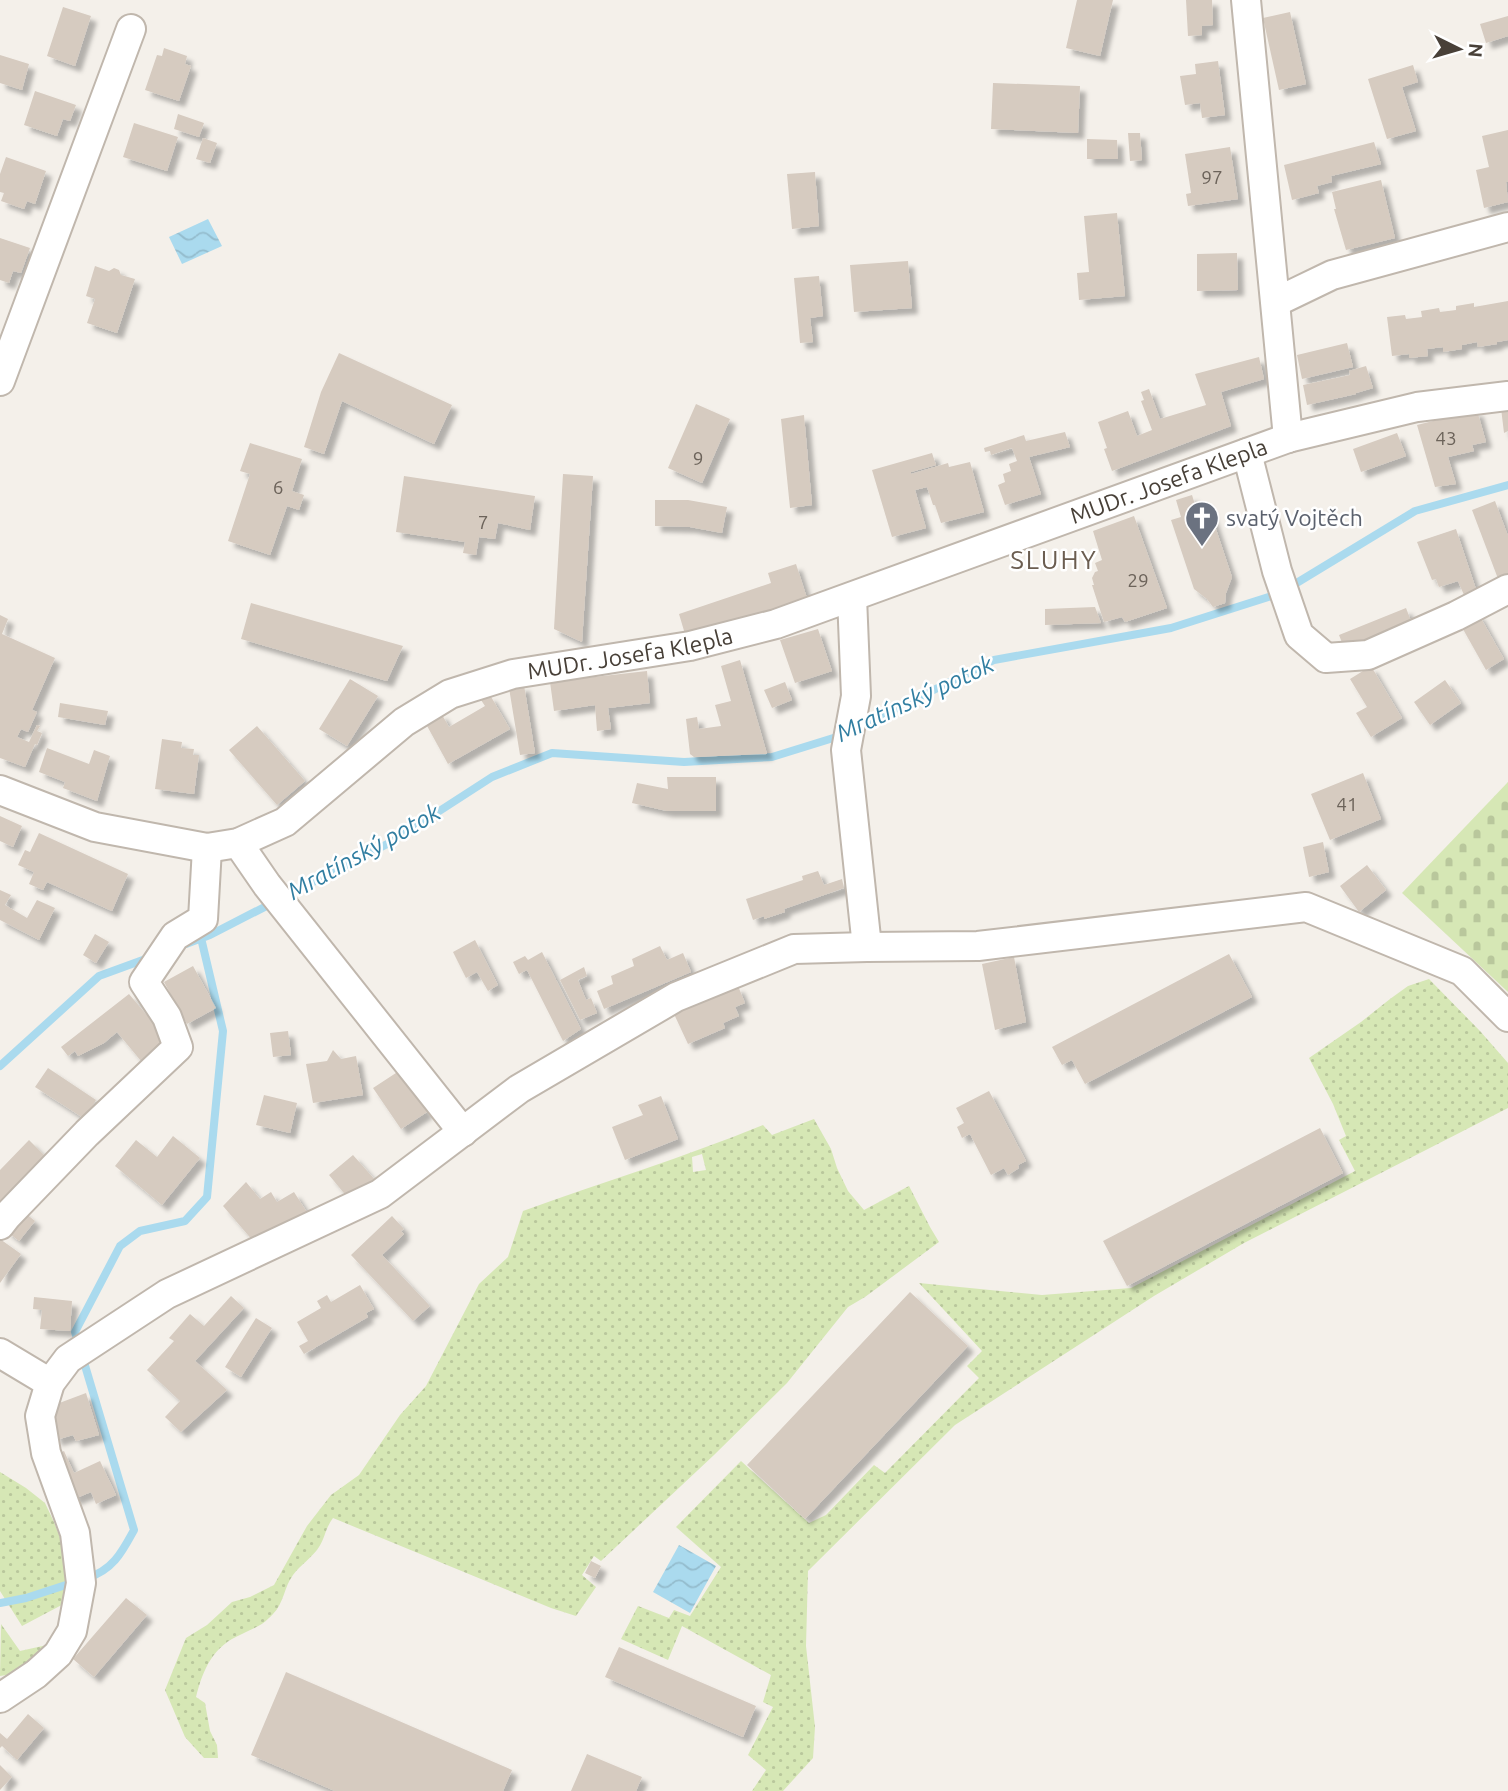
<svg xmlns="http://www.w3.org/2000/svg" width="1508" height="1791" font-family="Ubuntu,sans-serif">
<defs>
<pattern id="grass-dots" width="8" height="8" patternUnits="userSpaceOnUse" patternTransform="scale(1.75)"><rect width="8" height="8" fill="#d6e7b5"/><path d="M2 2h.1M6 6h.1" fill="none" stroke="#b9c79c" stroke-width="1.8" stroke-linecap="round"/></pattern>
<pattern id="cemetery-stones" width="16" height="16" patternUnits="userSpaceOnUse" patternTransform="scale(1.75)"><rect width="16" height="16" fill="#d6e7b5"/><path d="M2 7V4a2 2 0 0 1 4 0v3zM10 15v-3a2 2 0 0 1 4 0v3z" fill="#b9c79c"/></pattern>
<pattern id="water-waves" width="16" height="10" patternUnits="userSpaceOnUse" patternTransform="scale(1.75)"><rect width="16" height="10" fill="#aadaee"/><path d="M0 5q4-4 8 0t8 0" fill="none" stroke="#94bccd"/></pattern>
<filter id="shadow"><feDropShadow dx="6" dy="6" stdDeviation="2" flood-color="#0004"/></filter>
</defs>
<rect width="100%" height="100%" fill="#f4f0ea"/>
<path fill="url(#grass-dots)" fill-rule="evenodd" d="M 1429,979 L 1480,1031 L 1508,1063 L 1508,1108 L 1244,1243 L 1154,1296 L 955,1425 L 808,1571 L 806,1646 L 815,1727 L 813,1758 L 783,1791 L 752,1791 L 766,1770 L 748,1755 L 773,1707 L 763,1702 L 771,1675 L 682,1626 L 668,1660 L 621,1639 L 638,1606 L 669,1618 L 674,1610 L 690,1616 L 721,1567 L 676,1527 L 741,1461 L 809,1523 L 826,1515 L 874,1465 L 885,1473 L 979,1378 L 967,1366 L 982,1351 L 919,1283 L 1042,1295 L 1131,1288 L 1355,1171 L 1339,1140 L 1346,1136 L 1333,1104 L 1309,1058 L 1361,1022 L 1390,999 L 1408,986 Z
M 814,1119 L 831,1149 L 837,1168 L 848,1191 L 864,1210 L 909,1186 L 930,1227 L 939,1242 L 865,1297 L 848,1307 L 787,1383 L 714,1455 L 601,1561 L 594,1556 L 582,1575 L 596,1587 L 576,1616 L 551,1608 L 333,1518 C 325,1529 325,1538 319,1547 C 312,1558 300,1565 293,1575 C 284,1587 284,1603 273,1614 C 262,1626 256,1627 242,1634 C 213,1646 203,1669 196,1697 L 205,1703 L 210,1731 L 217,1745 L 218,1758 L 204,1758 L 185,1737 L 165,1690 L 186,1638 L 207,1625 L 232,1602 L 250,1597 L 274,1585 L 307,1526 L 331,1495 L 359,1475 L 400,1415 L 426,1386 L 479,1284 L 508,1257 L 523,1211 C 603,1182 685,1157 763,1125 L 772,1135 ZM 702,1154 L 706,1170 L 693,1172 L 692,1157 Z
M 0,1472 L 26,1488 L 45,1503 L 54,1522 L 71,1566 L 73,1599 L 22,1626 L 0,1591 Z
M 1,1624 L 20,1651 L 56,1643 L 18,1673 L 0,1676 Z"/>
<path fill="url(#cemetery-stones)" d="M 1508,782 L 1508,992 L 1402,893 Z"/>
<path fill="url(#water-waves)" d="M 208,219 L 222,246 L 182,264 L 169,237 Z
M 679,1545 L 716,1566 L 690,1613 L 653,1592 Z"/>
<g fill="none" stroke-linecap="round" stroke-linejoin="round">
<path stroke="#aadaee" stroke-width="8" d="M 1290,587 L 1415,511 L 1508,485
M 857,728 L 994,660 L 1171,628 L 1278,594
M 186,944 L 210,935 L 393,841 L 492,777 L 552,753 L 684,762 L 772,757 L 843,735
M 0,1066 L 99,976 L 151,957
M 87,1578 C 113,1570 122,1552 134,1530 L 75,1332 L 120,1246 L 140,1231 L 185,1221 L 207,1197 L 223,1031 L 201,938
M 0,1603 L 26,1598 L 75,1582"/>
</g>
<path fill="#d6cbc0" filter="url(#shadow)" d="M 1077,0 L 1113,0 L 1100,56 L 1066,48 Z
M 1186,0 L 1212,0 L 1213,25 L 1202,26 L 1202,35 L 1188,36 Z
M 63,7 L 91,16 L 75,66 L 47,56 Z
M 1290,12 L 1306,84 L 1279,90 L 1263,18 Z
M 1508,16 L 1508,36 L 1486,43 L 1480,24 Z
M 164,48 L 187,56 L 185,64 L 191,66 L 179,101 L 145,90 L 157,55 L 162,56 Z
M 0,55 L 29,64 L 22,90 L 0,83 Z
M 1218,61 L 1225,115 L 1202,118 L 1200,103 L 1185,105 L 1180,76 L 1196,74 L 1195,64 Z
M 1413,65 L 1418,82 L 1402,87 L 1416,131 L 1387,139 L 1368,79 Z
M 993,83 L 1080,86 L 1078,133 L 991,129 Z
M 35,91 L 76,105 L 70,121 L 63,119 L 57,136 L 24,125 Z
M 178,114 L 204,123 L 199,137 L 174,129 Z
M 134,123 L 178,137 L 167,171 L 123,157 Z
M 1508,130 L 1508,182 L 1506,182 L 1508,202 L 1484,208 L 1476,170 L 1489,167 L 1482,136 Z
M 1128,133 L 1140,133 L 1142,160 L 1130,161 Z
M 203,138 L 217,143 L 210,163 L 196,159 Z
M 1087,139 L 1117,140 L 1118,159 L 1087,159 Z
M 1374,142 L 1381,164 L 1331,176 L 1332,182 L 1317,186 L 1319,193 L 1292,200 L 1284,165 Z
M 1230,147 L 1238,199 L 1188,206 L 1186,194 L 1191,193 L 1185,154 Z
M 6,157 L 46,171 L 35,204 L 27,201 L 24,209 L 1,201 L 4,193 L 0,192 L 0,174 Z
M 815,172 L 819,226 L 792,229 L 787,174 Z
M 1381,180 L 1395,238 L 1346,250 L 1334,209 L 1336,209 L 1332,192 Z
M 1117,213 L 1125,296 L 1079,300 L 1077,273 L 1089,272 L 1084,216 Z
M 0,238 L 30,248 L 21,273 L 13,271 L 9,283 L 0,280 Z
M 1237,253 L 1238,290 L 1197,291 L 1197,254 Z
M 908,261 L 912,308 L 854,312 L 850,265 Z
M 95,266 L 109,271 L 114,268 L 119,270 L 121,275 L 135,279 L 117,333 L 87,323 L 95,299 L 86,296 Z
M 819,276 L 823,316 L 810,318 L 813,342 L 800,343 L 794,278 Z
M 1508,301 L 1508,340 L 1497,342 L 1497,344 L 1478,347 L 1477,342 L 1462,345 L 1462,349 L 1443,352 L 1443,347 L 1427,349 L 1428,356 L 1409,358 L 1409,354 L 1392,356 L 1387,317 L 1405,315 L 1406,319 L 1422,317 L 1421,311 L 1439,308 L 1440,312 L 1456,310 L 1456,306 L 1474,303 L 1474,307 Z
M 1347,343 L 1353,367 L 1302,379 L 1297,355 Z
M 339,353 L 452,405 L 434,444 L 342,401 L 324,454 L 304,447 L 321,392 Z
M 1259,357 L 1264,379 L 1221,392 L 1231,426 L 1112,471 L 1104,449 L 1107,448 L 1098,422 L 1128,411 L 1137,436 L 1152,430 L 1141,401 L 1144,400 L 1141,392 L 1149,389 L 1160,419 L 1206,405 L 1195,374 Z
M 1366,366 L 1373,388 L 1356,393 L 1356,394 L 1307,405 L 1303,385 L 1350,375 L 1349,371 Z
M 696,404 L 730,419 L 702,483 L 668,468 Z
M 1501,408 L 1508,408 L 1508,431 L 1504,433 Z
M 1477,410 L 1486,442 L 1472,445 L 1474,451 L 1448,457 L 1456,484 L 1435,487 L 1417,425 Z
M 804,415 L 812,505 L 790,508 L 781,419 Z
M 1065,432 L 1070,447 L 1029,457 L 1041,494 L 1005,505 L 998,485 L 1005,482 L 1003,474 L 1011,471 L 1009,464 L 1017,461 L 1012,448 L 991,455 L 990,451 L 985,452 L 984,448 L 1024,435 L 1026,441 Z
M 1397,433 L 1406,456 L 1361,472 L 1353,449 Z
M 250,443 L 302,459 L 292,491 L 304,495 L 299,510 L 287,506 L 270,555 L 228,541 L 250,474 L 240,471 Z
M 932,453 L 936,465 L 911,472 L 911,474 L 948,463 L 949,467 L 970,462 L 984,512 L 941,523 L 935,505 L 933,505 L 927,487 L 915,490 L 926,528 L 892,537 L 872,470 Z
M 563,474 L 593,476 L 582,642 L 554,629 Z
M 404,476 L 535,496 L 530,530 L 498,523 L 495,539 L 479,537 L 476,555 L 463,553 L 465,542 L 396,532 Z
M 1192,495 L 1197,511 L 1209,508 L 1232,577 L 1226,593 L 1225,603 L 1213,607 L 1207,599 L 1194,589 L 1171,520 L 1181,517 L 1176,500 Z
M 655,500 L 688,500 L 727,507 L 722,533 L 690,527 L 655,526 Z
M 1495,501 L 1508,536 L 1508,579 L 1500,584 L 1472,510 Z
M 1134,516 L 1167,608 L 1125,622 L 1122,617 L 1104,622 L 1092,585 L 1094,585 L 1092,578 L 1095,572 L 1098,571 L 1095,563 L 1102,560 L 1093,531 Z
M 1456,529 L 1478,595 L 1467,602 L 1458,581 L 1439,587 L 1436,579 L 1432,580 L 1417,542 Z
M 796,564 L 807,598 L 704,632 L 685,634 L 679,614 L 771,583 L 768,573 Z
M 251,603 L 403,646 L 387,681 L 241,639 Z
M 1095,607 L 1101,623 L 1045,625 L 1045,609 Z
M 1406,608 L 1413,626 L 1346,653 L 1339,635 Z
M 1478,613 L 1504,659 L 1486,670 L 1459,622 Z
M 0,615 L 8,619 L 2,634 L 55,658 L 32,710 L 37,712 L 28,732 L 21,729 L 17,737 L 29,742 L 37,725 L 40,726 L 37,731 L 42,733 L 37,745 L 35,744 L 25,767 L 0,758 Z
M 818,629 L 832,671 L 795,683 L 780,640 Z
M 740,660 L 767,754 L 694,757 L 690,754 L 686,719 L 697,717 L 699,729 L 721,726 L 715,705 L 731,701 L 721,666 Z
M 1371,666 L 1402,718 L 1371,737 L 1356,713 L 1367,707 L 1350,679 Z
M 647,671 L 650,703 L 608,708 L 611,729 L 597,731 L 595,705 L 554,711 L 550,682 Z
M 350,679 L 378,696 L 347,746 L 319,729 Z
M 1445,680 L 1461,703 L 1430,725 L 1414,702 Z
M 785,682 L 792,700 L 772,708 L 764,690 Z
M 524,685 L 535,753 L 520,755 L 509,688 Z
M 490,695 L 510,729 L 448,764 L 426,724 L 441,713 L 449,727 L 485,706 L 481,700 Z
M 60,703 L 108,711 L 105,725 L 58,717 Z
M 257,726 L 305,781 L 277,805 L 229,750 Z
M 162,739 L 182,742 L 181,748 L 194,749 L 193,755 L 199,755 L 194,794 L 155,789 Z
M 47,748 L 89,764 L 94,750 L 110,756 L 97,801 L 63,788 L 65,782 L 39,772 Z
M 1363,773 L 1381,819 L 1330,840 L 1311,794 Z
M 667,777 L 716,777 L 716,811 L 667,811 L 632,803 L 637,783 L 668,789 Z
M 0,816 L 22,826 L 13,847 L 0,841 Z
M 39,833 L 128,874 L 112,911 L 47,882 L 43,890 L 29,884 L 34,872 L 18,865 L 25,850 L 30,852 Z
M 1323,842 L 1329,872 L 1309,877 L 1303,847 Z
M 1367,865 L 1386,890 L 1359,912 L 1340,886 Z
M 818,871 L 824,885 L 842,879 L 844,888 L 784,909 L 785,912 L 764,919 L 764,916 L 753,920 L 746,899 L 803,880 L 802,876 Z
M 0,890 L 11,895 L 5,905 L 27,918 L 37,900 L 55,908 L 39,940 L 0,920 Z
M 95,934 L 109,942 L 96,963 L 83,955 Z
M 475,940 L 498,985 L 488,991 L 477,972 L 466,978 L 453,952 Z
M 660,946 L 667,960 L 683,953 L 691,972 L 604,1009 L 597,991 L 613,984 L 611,976 L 634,966 L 632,959 Z
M 542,952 L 581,1029 L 563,1041 L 527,970 L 519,974 L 513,962 L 525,956 L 528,960 Z
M 1229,954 L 1252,997 L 1085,1084 L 1072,1060 L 1062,1065 L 1052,1047 Z
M 1014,957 L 1026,1022 L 995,1030 L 982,964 Z
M 193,966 L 216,1008 L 187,1024 L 164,982 Z
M 584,967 L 587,976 L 578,980 L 586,1000 L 591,998 L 597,1013 L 580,1020 L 560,980 Z
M 738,986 L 745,1003 L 735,1007 L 739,1016 L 723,1023 L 725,1028 L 688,1044 L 674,1014 Z
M 129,994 L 166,1038 L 146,1067 L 117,1032 L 104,1043 L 78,1056 L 75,1051 L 68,1056 L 61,1047 Z
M 288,1031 L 291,1055 L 273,1057 L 270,1033 Z
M 333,1050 L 341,1059 L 356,1056 L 363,1095 L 313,1103 L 306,1064 L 327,1061 Z
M 48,1068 L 96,1100 L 85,1119 L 35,1087 Z
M 399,1071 L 427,1112 L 401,1129 L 373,1088 Z
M 989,1091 L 1026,1161 L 1018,1165 L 1019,1168 L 1008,1175 L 1004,1168 L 991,1175 L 970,1134 L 962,1138 L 957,1127 L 964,1123 L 956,1108 Z
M 264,1095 L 297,1103 L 290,1133 L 256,1125 Z
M 661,1096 L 678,1139 L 625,1160 L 612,1127 L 643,1115 L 638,1105 Z
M 1320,1128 L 1343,1173 L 1127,1286 L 1103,1241 Z
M 173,1136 L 200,1158 L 162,1205 L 115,1166 L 136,1140 L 157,1157 Z
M 29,1140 L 45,1156 L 6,1196 L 0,1205 L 0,1170 Z
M 353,1155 L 376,1181 L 348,1198 L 329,1175 Z
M 246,1182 L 260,1199 L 271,1192 L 277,1202 L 294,1192 L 310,1217 L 254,1242 L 223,1206 Z
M 20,1209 L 35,1221 L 19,1241 L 5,1230 Z
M 392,1216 L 404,1229 L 401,1231 L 404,1234 L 382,1255 L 430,1306 L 413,1321 L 351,1255 Z
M 0,1239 L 21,1254 L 0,1283 Z
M 360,1285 L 374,1309 L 366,1313 L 368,1317 L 304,1354 L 299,1346 L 308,1341 L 297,1322 L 321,1308 L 317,1301 L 327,1295 L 331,1302 Z
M 910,1292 L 968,1346 L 805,1519 L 747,1465 Z
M 231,1296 L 244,1308 L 195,1361 L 227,1390 L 181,1432 L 165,1417 L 180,1401 L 147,1370 L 174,1341 L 169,1338 L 190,1314 L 204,1326 Z
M 34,1297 L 72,1301 L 70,1331 L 40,1329 L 42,1310 L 33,1309 Z
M 256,1318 L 272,1328 L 241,1377 L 225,1367 Z
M 86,1393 L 99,1435 L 76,1441 L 73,1435 L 56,1440 L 46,1408 Z
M 64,1451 L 74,1473 L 100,1461 L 116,1495 L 96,1504 L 91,1492 L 74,1499 L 54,1456 Z
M 591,1561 L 601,1566 L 595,1578 L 585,1573 Z
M 126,1598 L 147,1615 L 94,1677 L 73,1659 Z
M 619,1647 L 756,1706 L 743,1737 L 605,1677 Z
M 286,1672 L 512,1770 L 503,1791 L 335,1791 L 251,1755 Z
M 28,1714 L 44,1728 L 17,1760 L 2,1746 L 0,1748 L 0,1733 L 7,1739 Z
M 587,1754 L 642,1777 L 636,1791 L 571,1791 Z
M 0,1765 L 12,1777 L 0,1790 Z"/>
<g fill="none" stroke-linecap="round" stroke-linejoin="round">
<g stroke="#c0b7ad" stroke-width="32">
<g id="minor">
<path d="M 1246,0 L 1288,438"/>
<path d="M 1276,302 L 1332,275 L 1508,227"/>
<path d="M 0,381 L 131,29"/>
<path d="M 1247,453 L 1277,571 L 1299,635 L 1326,658 L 1368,655 L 1456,616 L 1508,589"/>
<path d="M 852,597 L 856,696 L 846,750 L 867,947 L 978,946 L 1306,907 L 1462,971 L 1508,1017"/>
<path id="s1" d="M 0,790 L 95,827 L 207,848 L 238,843 L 285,822 L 404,722 L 450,694 L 513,674 L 690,646 L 776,624 L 1288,438 L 1417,407 L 1508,396"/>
<path d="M 238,843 L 267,885 L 463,1132"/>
<path d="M 0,1225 L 7,1216 L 87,1133 L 178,1047 L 167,1017 L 144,982 L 175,936 L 203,919 L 207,848"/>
<path d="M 0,1353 L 50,1383"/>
<path d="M 0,1698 L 36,1674 L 58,1654 L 72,1631 L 81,1583 L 75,1533 L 46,1453 L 40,1416 L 50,1383 L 68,1359 L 167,1294 L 380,1194 L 519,1089 L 676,997 L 794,949 L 867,947"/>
</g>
</g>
<use href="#minor" stroke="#fff" stroke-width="28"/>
</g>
<defs>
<g id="church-pin" transform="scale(1.75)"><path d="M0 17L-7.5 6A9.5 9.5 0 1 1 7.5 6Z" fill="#6b7280" stroke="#fff"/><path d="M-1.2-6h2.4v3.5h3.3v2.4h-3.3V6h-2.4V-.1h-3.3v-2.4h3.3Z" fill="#fff"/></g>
</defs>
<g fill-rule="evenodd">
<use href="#church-pin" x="1202" y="518"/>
</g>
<g text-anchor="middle" stroke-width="5" stroke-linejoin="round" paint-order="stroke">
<g font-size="19" fill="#6c635a">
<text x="1212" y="184">97</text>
<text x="1446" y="445">43</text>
<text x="698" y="465">9</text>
<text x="278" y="494">6</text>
<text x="483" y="529">7</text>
<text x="1138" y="587">29</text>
<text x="1347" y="811">41</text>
</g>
<g font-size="23" fill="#484038" stroke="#fff">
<text dy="8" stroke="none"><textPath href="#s1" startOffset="1260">MUDr. Josefa Klepla</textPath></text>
<text dy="8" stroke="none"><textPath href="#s1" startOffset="693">MUDr. Josefa Klepla</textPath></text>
</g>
<g font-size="23" fill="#5b616d" stroke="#fff" text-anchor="start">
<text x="1226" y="526">svatý Vojtěch</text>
</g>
<g font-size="24" font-style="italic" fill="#317ea1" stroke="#fff">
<text transform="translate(915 699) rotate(-25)" y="8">Mratínský potok</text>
<text transform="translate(364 852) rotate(-29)" y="8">Mratínský potok</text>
</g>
<g font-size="26" letter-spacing="2" fill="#6b5d50" stroke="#fff">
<text x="1054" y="569">SLUHY</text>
</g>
</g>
<g transform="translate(1459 49) rotate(95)" stroke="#ffffff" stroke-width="5" paint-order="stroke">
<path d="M0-5L12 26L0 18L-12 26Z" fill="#484038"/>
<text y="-10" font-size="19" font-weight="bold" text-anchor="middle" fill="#484038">N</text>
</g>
</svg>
